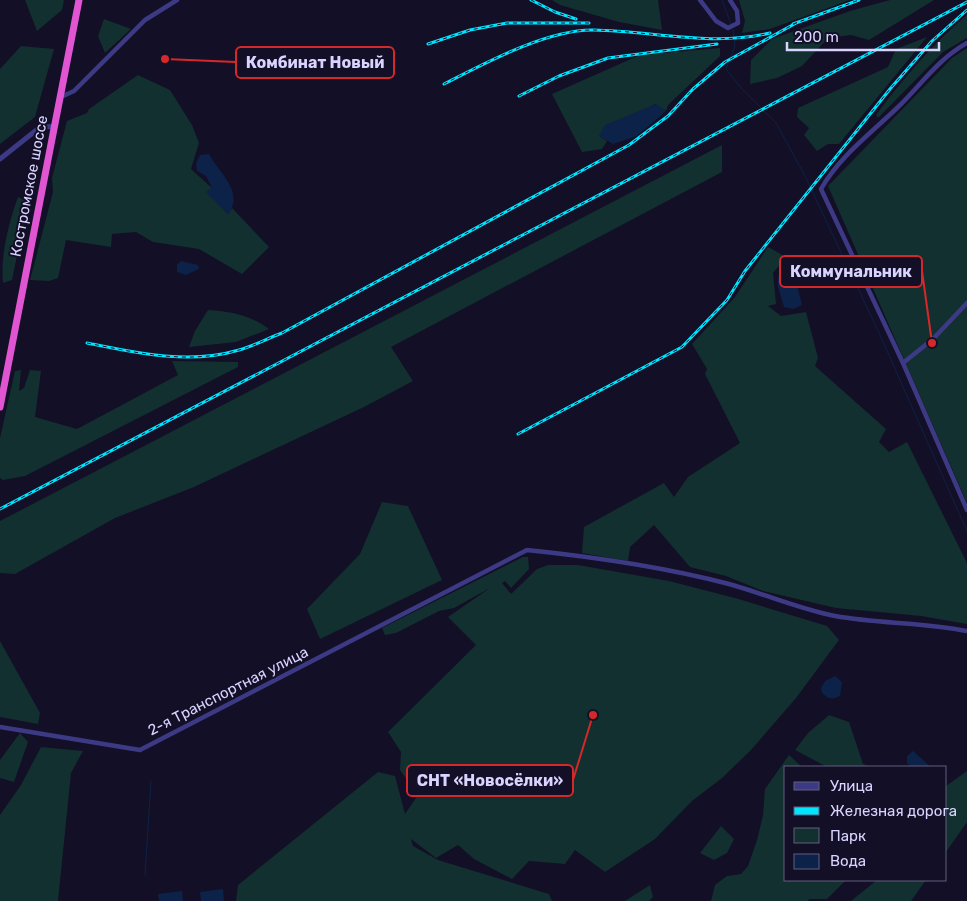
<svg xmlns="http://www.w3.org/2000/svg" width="967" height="901" font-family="Rubik,sans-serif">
<rect width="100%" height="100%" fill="#130f26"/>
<path fill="#12302f" d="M 25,0 L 64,0 L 62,10 L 37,31 Z
M 552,0 L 658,0 L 662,30 L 619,22 L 560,5 Z
M 739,0 L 850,0 L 770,29 L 742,33 L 745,21 Z
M 890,0 L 934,0 L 869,40 L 851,35 L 828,38 L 802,66 L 777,78 L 750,84 L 751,60 L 772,39 L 850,11 Z
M 967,15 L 967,38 L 943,52 L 878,118 L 876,115 C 903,79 932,44 967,15 Z
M 104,19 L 131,29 L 105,53 L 98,36 Z
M 927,37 L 839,144 L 828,144 L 817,151 L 804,135 L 809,128 L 797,117 L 798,108 L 888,67 L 896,49 Z
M 21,46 L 54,49 L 35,117 L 0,144 L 0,69 Z
M 720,48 L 720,56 L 668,105 L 666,111 L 655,104 L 599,136 L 607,141 L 602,149 L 582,152 L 552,94 L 640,55 Z
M 967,48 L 967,503 L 828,186 L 952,58 Z
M 138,75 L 170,90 L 192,125 L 199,143 L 191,169 L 212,188 L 207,192 L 228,214 L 232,208 L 269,247 L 242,274 L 199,249 L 153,242 L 136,232 L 112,234 L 111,247 L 66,240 L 58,278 L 49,281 L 30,280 L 53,192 L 52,178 L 67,121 L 87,113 L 89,109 Z
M 722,145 L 722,172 L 391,347 L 413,381 L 364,407 L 194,487 L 115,518 L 15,574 L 0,573 L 0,521 Z
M 18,197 L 28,202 L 12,280 L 3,283 C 0,256 9,222 18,197 Z
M 768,247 L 786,257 L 773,273 L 776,304 L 768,306 L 781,316 L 806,312 L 818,358 L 815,366 L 886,429 L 879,442 L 889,452 L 907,442 L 967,563 L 967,624 L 921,616 L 836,608 L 763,591 L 726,576 L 690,567 L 654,525 L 630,547 L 628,561 L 582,553 L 584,527 L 664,483 L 674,497 L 688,477 L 740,443 L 705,374 L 707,369 L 692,344 L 735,297 Z
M 208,310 C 230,311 252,316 269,329 L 236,342 L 189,347 L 195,331 Z
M 172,361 L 238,362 L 238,367 L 25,476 L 3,480 L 0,478 L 0,438 L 15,371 L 21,370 L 19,391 L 24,388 L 30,370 L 41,371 L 35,417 L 77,429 L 178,375 Z
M 382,502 L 408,506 L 442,580 L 320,639 L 307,609 L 360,554 Z
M 523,557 L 528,557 L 529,569 L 511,588 L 505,581 L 502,583 L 511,594 L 537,569 L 548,565 L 578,565 L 669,581 L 735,598 L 827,626 L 839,640 L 796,698 L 751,750 L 722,778 L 692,801 L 655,839 L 605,872 L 575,850 L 565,864 L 529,861 L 512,879 L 474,859 L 458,845 L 436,858 L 411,839 L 413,846 L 438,860 L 549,894 L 552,901 L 236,901 L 238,885 L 378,772 L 395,776 L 405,814 L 418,795 L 400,770 L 401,752 L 388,732 L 476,645 L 448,617 L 490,588 L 454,608 L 439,611 L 396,633 L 385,635 L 382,628 Z
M 0,641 L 40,713 L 38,724 L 0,717 Z
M 829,715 L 849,722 L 863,764 L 871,767 L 827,767 L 795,750 L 808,733 Z
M 20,733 L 28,742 L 14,782 L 0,778 L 0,760 Z
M 41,747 L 83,751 L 71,773 L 58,901 L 0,901 L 0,815 L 21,785 Z
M 789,755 L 802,767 L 786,767 L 786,880 L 846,880 L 827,899 L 810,899 L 807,901 L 711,901 L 715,885 L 727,876 L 741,874 L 748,866 L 757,840 L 763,815 L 765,789 Z
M 967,771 L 967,822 L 946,852 L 946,786 Z
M 721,826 L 734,839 L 727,853 L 714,860 L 700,853 Z
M 877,880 L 926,880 L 911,901 L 851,901 Z
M 650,885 L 653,897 L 649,901 L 625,901 Z"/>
<path fill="#0c2248" d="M 656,104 L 666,111 L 637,136 L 613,144 L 599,136 L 605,125 Z
M 209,154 C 219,173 245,192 228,214 L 206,192 L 212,188 L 206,176 L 197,171 L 196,163 L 200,155 Z
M 181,261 L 198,265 L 199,269 L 186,275 L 177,272 L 177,265 Z
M 786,274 L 795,277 L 802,305 L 793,309 L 784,307 L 778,287 L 778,277 Z
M 835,676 L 842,682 L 840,696 C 832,700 828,699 822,693 L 821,688 L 825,681 Z
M 913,751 L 931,767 L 910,767 L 907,763 L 907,756 Z
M 223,889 L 224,901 L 201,901 L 200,892 Z
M 182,891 L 183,901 L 159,901 L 158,894 Z"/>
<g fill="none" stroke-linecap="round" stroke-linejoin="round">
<path stroke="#0c2248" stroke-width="1" d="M 722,0 L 731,24
M 733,30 L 735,46 L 726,69 L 742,89 L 776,123 L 805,176 L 880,335 L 967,531
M 145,875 L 151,781"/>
<path stroke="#3d3a85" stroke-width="4.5" d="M 700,0 L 716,21 L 728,28 L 738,23 L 737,11 L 730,0
M 967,43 C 938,59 920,86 897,108 C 871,133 839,157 821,189 L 903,363 L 967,510
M 61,97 L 74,91 L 145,20 L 177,0
M 903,363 L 933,339 L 967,303
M 0,727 L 140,750 L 527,550 C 595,557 664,567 729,584 C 765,594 799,609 835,616 C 879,624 923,622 967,631"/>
<path stroke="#3d3a85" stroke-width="5" d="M 0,159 L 39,128 L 55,126"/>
<path stroke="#e055d1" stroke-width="7" d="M 0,407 L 79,0"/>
<g stroke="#00e5ff" stroke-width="3">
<path id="rail" d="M 531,0 L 555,12 L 576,19
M 793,24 L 859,0
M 428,44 L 470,30 L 507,23 L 589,23
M 444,84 C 485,63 548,29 594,30 C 652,31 712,47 770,33
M 519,96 L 559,76 L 608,58 L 717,44
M 87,343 C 138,353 188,365 239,350 C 254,346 268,338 282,333 L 629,145 L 668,116 L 693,89 L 725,62 L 798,22
M 518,434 L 682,347 L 727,300 L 745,271 L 890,89 L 932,41 L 967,10
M 0,509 L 967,2"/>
</g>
<use href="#rail" stroke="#130f26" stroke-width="1" stroke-dasharray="4" stroke-linecap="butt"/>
</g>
<g text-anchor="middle" stroke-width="4" stroke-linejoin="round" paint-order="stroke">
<g font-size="15" fill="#d9d4ff" stroke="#130f26">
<text transform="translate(29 186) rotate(-79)" y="5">Костромское шоссе</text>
<text transform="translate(228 691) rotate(-27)" y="5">2-я Транспортная улица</text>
</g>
</g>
<path fill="none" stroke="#d62828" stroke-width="2" d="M165 59L236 62M932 343L922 271M593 715L573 780"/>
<g fill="#d62828" stroke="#130f26" stroke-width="2">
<circle cx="165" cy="59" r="5"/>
<circle cx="932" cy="343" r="5"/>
<circle cx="593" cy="715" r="5"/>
</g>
<g fill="#130f26" stroke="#d62828" stroke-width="2">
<rect x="236" y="47" width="158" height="31" rx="5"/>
<rect x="780" y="256" width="142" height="31" rx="5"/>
<rect x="407" y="765" width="166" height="31" rx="5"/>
</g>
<g font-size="16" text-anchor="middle" font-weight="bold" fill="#d9d4ff">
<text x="315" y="68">Комбинат Новый</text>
<text x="851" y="277">Коммунальник</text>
<text x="490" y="786">СНТ «Новосёлки»</text>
</g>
<rect x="784" y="766" width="162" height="115" fill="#130f26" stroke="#625e7d"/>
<rect x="794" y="782" width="25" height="8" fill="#3d3a85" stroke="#625e7d"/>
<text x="830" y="791" font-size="15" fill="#d9d4ff">Улица</text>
<rect x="794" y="807" width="25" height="8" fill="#00e5ff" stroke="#625e7d"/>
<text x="830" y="816" font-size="15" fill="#d9d4ff">Железная дорога</text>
<rect x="794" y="828" width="25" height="15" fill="#12302f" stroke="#625e7d"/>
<text x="830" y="841" font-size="15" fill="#d9d4ff">Парк</text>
<rect x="794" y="854" width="25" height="15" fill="#0c2248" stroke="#625e7d"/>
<text x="830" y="866" font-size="15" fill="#d9d4ff">Вода</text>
<path d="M787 42v8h152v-8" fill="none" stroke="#d9d4ff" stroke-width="2.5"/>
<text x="794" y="42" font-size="15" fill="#d9d4ff" stroke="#130f26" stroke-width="4" paint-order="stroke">200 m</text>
</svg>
